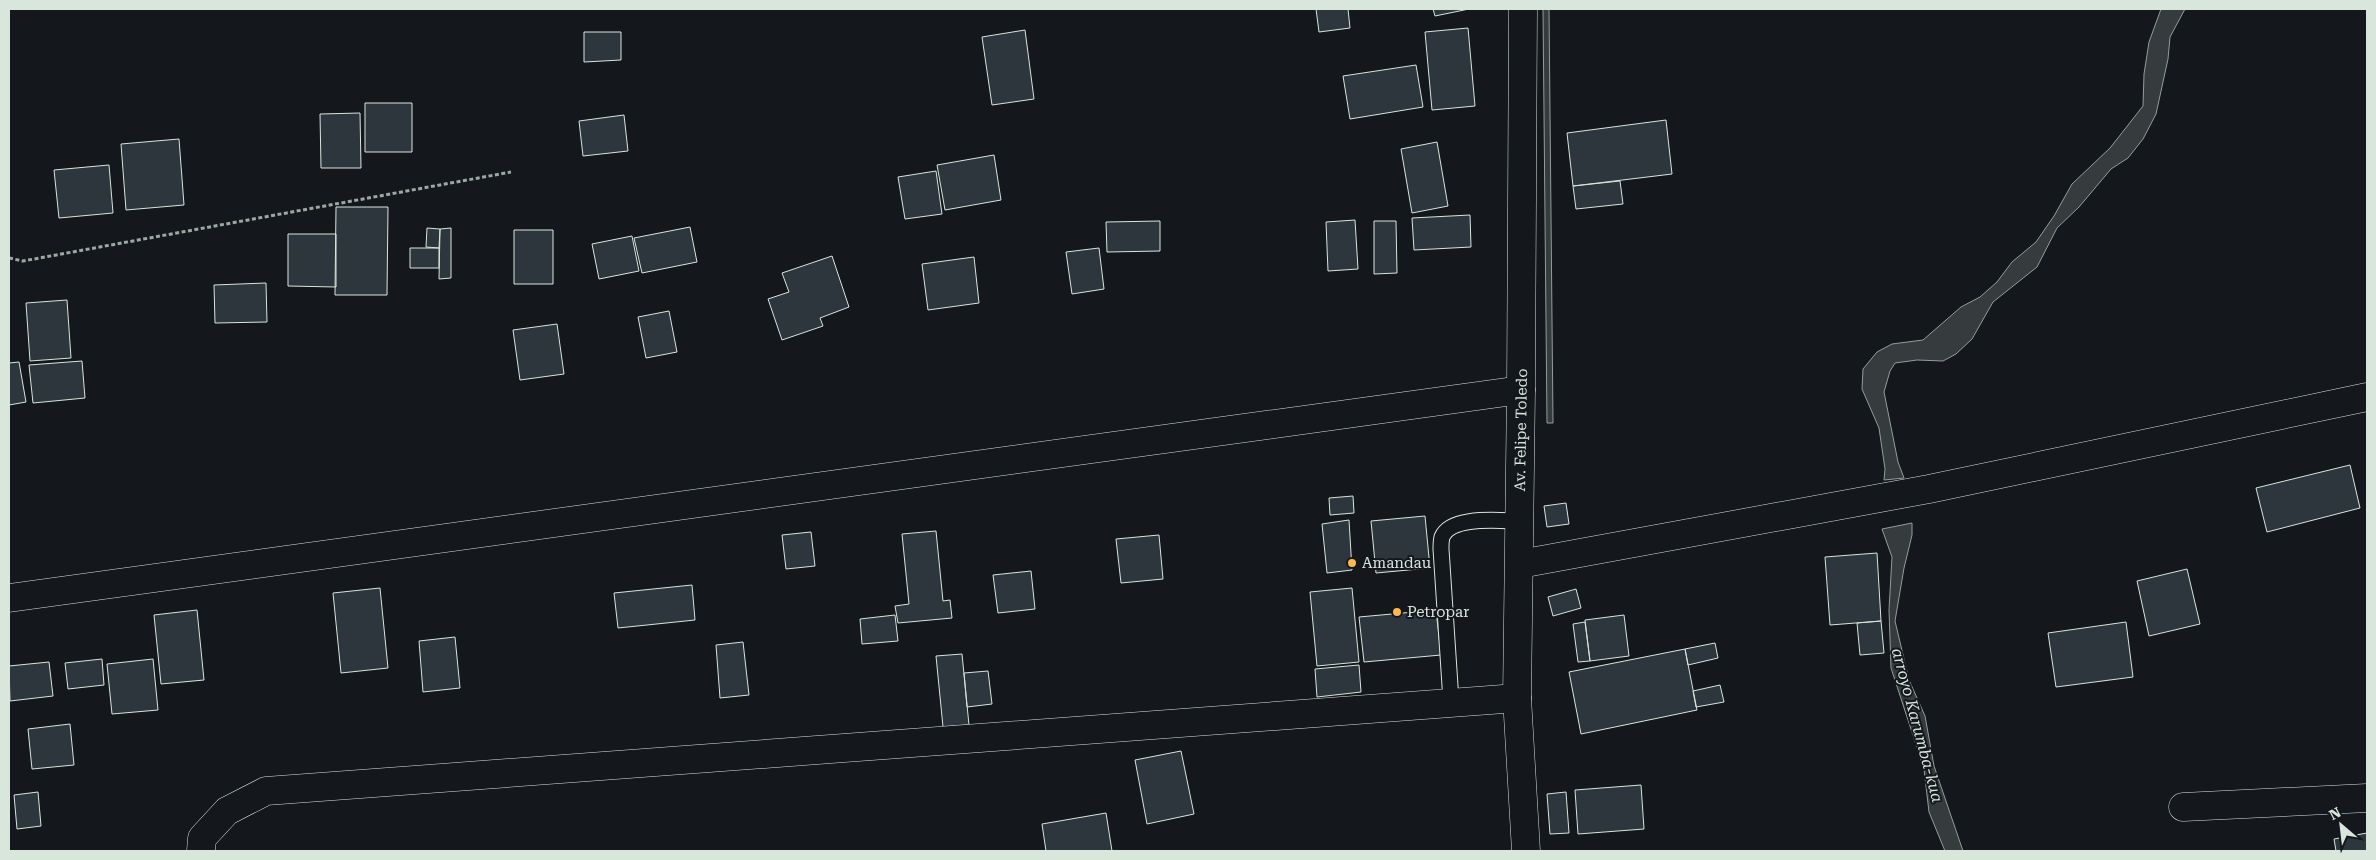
<svg xmlns="http://www.w3.org/2000/svg" width="2376" height="860" font-family="'Roboto Serif',serif">
<rect width="100%" height="100%" fill="#14181c"/>
<path fill="#363b3e" stroke="#939e99" d="M 1543,9 L 1549,9 L 1553,423 L 1547,423 Z
M 2161,9 L 2185,9 L 2170,37 L 2168,59 L 2156,114 L 2143,139 L 2128,158 L 2111,169 L 2079,207 L 2057,228 L 2037,267 L 1993,302 L 1972,339 L 1956,354 L 1943,361 L 1917,360 L 1895,363 L 1890,371 L 1884,392 L 1898,462 L 1904,478 L 1884,480 L 1885,469 L 1879,428 L 1862,389 L 1863,369 L 1877,352 L 1892,344 L 1923,340 L 1961,307 L 1980,297 L 1997,282 L 2012,262 L 2036,242 L 2054,216 L 2072,184 L 2110,148 L 2143,106 L 2144,74 L 2149,42 Z
M 1912,523 L 1912,535 L 1904,568 L 1895,621 L 1909,680 L 1925,716 L 1934,766 L 1963,851 L 1945,851 L 1929,812 L 1924,769 L 1891,668 L 1889,610 L 1892,557 L 1882,529 Z"/>
<path fill="#2c363c" stroke="#d8e6dc" d="M 1316,9 L 1348,9 L 1350,28 L 1319,32 Z
M 1433,9 L 1469,9 L 1435,16 Z
M 1468,28 L 1475,106 L 1432,110 L 1425,32 Z
M 1025,30 L 1034,99 L 992,105 L 982,37 Z
M 584,32 L 621,32 L 621,60 L 584,62 Z
M 1416,65 L 1423,107 L 1350,119 L 1343,76 Z
M 365,103 L 412,103 L 412,152 L 365,152 Z
M 360,113 L 361,168 L 321,168 L 320,114 Z
M 624,115 L 628,151 L 583,156 L 579,121 Z
M 1666,120 L 1672,174 L 1573,186 L 1567,133 Z
M 179,139 L 184,205 L 126,210 L 121,144 Z
M 1437,142 L 1448,206 L 1412,213 L 1401,149 Z
M 994,155 L 1001,200 L 945,210 L 937,165 Z
M 109,165 L 113,213 L 59,218 L 54,170 Z
M 936,171 L 942,214 L 905,219 L 898,177 Z
M 1620,181 L 1623,204 L 1576,209 L 1573,186 Z
M 336,207 L 388,207 L 387,295 L 335,295 Z
M 1470,215 L 1471,247 L 1414,250 L 1412,218 Z
M 1355,220 L 1358,269 L 1328,271 L 1326,222 Z
M 1160,221 L 1160,251 L 1107,252 L 1106,222 Z
M 1374,221 L 1396,221 L 1397,273 L 1374,274 Z
M 690,227 L 697,262 L 642,273 L 634,238 Z
M 427,228 L 440,229 L 439,248 L 426,247 Z
M 451,228 L 451,278 L 439,279 L 440,229 Z
M 514,230 L 553,230 L 553,284 L 514,284 Z
M 288,234 L 336,234 L 336,287 L 288,286 Z
M 632,236 L 639,271 L 599,279 L 592,244 Z
M 410,248 L 439,248 L 439,268 L 410,268 Z
M 1099,248 L 1104,289 L 1072,294 L 1066,252 Z
M 832,256 L 849,307 L 820,318 L 823,326 L 782,340 L 768,299 L 789,292 L 782,273 Z
M 974,257 L 979,303 L 928,310 L 922,264 Z
M 266,283 L 267,322 L 215,323 L 214,285 Z
M 67,300 L 71,358 L 30,361 L 26,303 Z
M 669,311 L 677,352 L 646,358 L 638,317 Z
M 557,324 L 564,374 L 520,380 L 513,330 Z
M 82,361 L 85,398 L 33,403 L 29,365 Z
M 19,362 L 26,402 L 9,405 L 9,363 Z
M 2350,465 L 2360,508 L 2267,532 L 2256,488 Z
M 1353,496 L 1354,513 L 1330,515 L 1329,498 Z
M 1566,503 L 1569,524 L 1547,527 L 1544,506 Z
M 1425,516 L 1430,568 L 1376,573 L 1371,521 Z
M 1349,520 L 1352,570 L 1327,573 L 1322,524 Z
M 936,531 L 943,601 L 950,600 L 952,618 L 898,623 L 895,606 L 909,604 L 902,534 Z
M 811,532 L 815,566 L 786,569 L 782,535 Z
M 1159,535 L 1163,579 L 1121,583 L 1116,539 Z
M 1877,553 L 1881,621 L 1830,625 L 1825,557 Z
M 2187,569 L 2200,624 L 2149,636 L 2137,581 Z
M 1031,571 L 1035,609 L 998,613 L 993,575 Z
M 692,585 L 695,620 L 618,628 L 614,593 Z
M 380,588 L 388,668 L 341,673 L 333,593 Z
M 1352,588 L 1359,662 L 1317,666 L 1310,592 Z
M 1576,589 L 1581,608 L 1553,616 L 1548,597 Z
M 197,610 L 204,680 L 161,684 L 154,615 Z
M 1436,610 L 1441,655 L 1364,662 L 1359,617 Z
M 895,615 L 898,641 L 862,644 L 860,619 Z
M 1624,615 L 1629,656 L 1590,661 L 1585,620 Z
M 1881,621 L 1884,653 L 1860,655 L 1857,623 Z
M 1585,622 L 1590,661 L 1578,662 L 1573,624 Z
M 2126,622 L 2133,677 L 2056,687 L 2048,633 Z
M 455,637 L 460,688 L 423,692 L 419,641 Z
M 743,642 L 749,695 L 720,698 L 716,645 Z
M 1715,643 L 1718,658 L 1688,665 L 1685,649 Z
M 1685,649 L 1697,710 L 1581,734 L 1569,672 Z
M 962,654 L 969,725 L 943,727 L 936,656 Z
M 102,659 L 104,685 L 68,689 L 65,663 Z
M 153,659 L 158,710 L 112,714 L 107,664 Z
M 49,662 L 53,696 L 10,701 L 9,666 Z
M 1359,665 L 1361,692 L 1317,697 L 1315,669 Z
M 988,671 L 992,704 L 967,707 L 964,673 Z
M 1720,685 L 1724,702 L 1696,707 L 1693,691 Z
M 70,724 L 74,765 L 32,769 L 28,729 Z
M 1181,751 L 1194,814 L 1147,824 L 1135,760 Z
M 1641,785 L 1644,829 L 1578,834 L 1575,790 Z
M 38,792 L 41,826 L 17,829 L 14,795 Z
M 1566,792 L 1569,833 L 1550,834 L 1547,794 Z
M 1106,813 L 1112,851 L 1046,851 L 1042,824 Z
M 2367,833 L 2367,851 L 2336,851 L 2334,839 Z"/>
<g fill="none" stroke-linecap="round" stroke-linejoin="round">
<g stroke="#d8e6dc" stroke-width="17">
<path id="lane" d="M 1451,701 L 1441,549 C 1441,546 1441,541 1442,537 C 1451,515 1500,521 1520,521"/>
</g>
<g stroke="#d8e6dc" stroke-width="29">
<path id="street" d="M 1520,564 L 1929,489 L 2367,397
M 9,598 L 1521,390
M 2183,807 L 2367,798
M 201,851 L 202,838 L 227,811 L 266,791 L 1517,698"/>
</g>
<g stroke="#d8e6dc" stroke-width="29">
<path id="secondary" d="M 1523,9 L 1521,390 L 1517,698 L 1526,851"/>
</g>
<path stroke="#9da8a2" stroke-width="3" stroke-dasharray="4 2.5" stroke-linecap="butt" d="M 9,258 L 23,261 L 511,172"/>
<use href="#lane" stroke="#14181c" stroke-width="15"/>
<use href="#street" stroke="#14181c" stroke-width="28"/>
<use href="#secondary" stroke="#14181c" stroke-width="28"/>
</g>
<g fill="#ffb74d" stroke="#14181c" stroke-width="2">
<circle cx="1352" cy="563" r="5"/>
<circle cx="1397" cy="612" r="5"/>
</g>
<g text-anchor="middle" stroke-width="4" stroke-linejoin="round" paint-order="stroke">
<g font-size="15" fill="#d8e6dc" stroke="#14181c">
<text transform="translate(1521 430) rotate(-89)" y="5">Av. Felipe Toledo</text>
</g>
<g font-size="15" fill="#d8e6dc" stroke="#14181c" text-anchor="start">
<text x="1362" y="568">Amandau</text>
<text x="1407" y="617">Petropar</text>
</g>
<g font-size="16" font-style="italic" fill="#d8e6dc" stroke="#14181c">
<text transform="translate(1918 725) rotate(75)" y="6">arroyo Karumba-kua</text>
</g>
</g>
<rect width="2376" height="860" fill="none" stroke="#d8e6dc" stroke-width="20"/>
<g transform="translate(2341 825) rotate(332)" stroke="#14181c" stroke-width="4" paint-order="stroke">
<path d="M0-4L9 19L0 12L-9 19Z" fill="#d8e6dc"/>
<text y="-8" font-size="14" font-weight="bold" text-anchor="middle" fill="#d8e6dc">N</text>
</g>
</svg>
